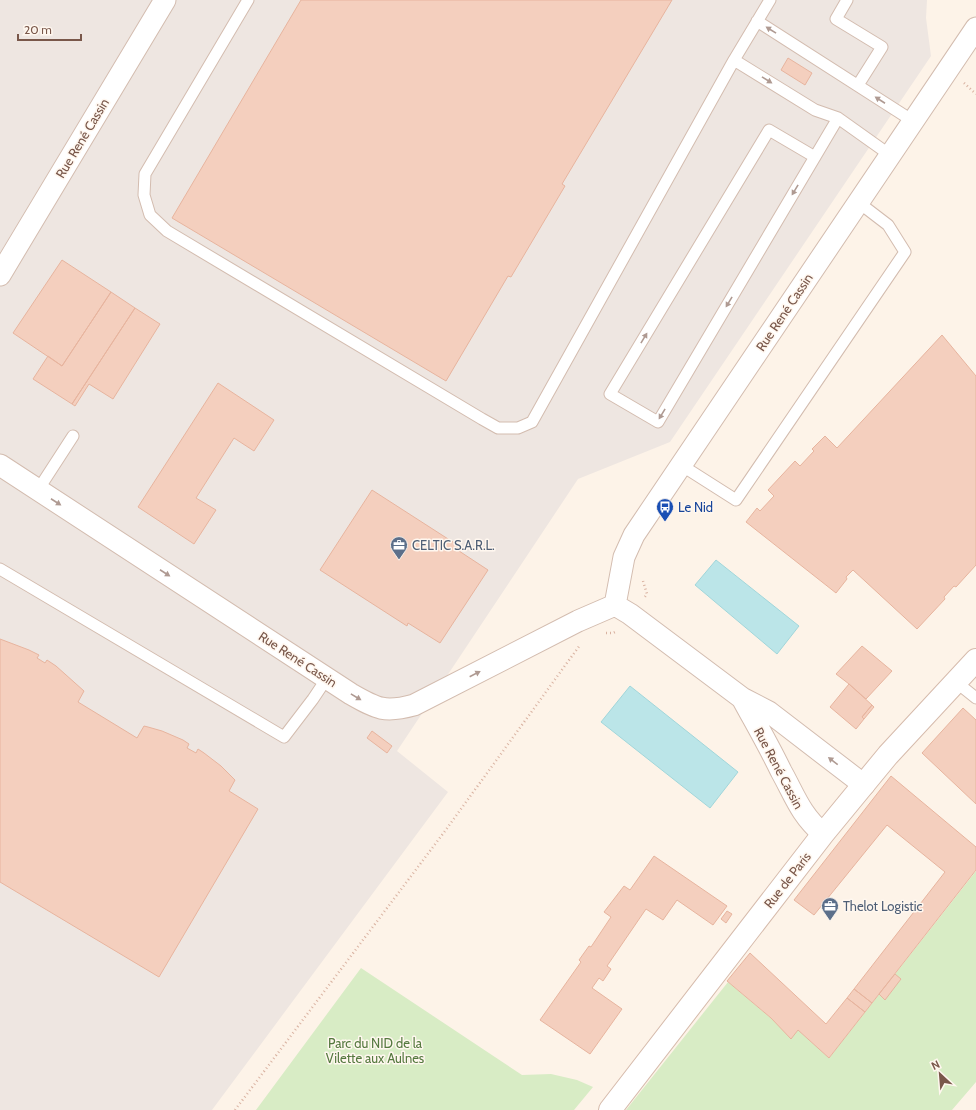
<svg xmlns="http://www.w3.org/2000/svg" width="976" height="1110" font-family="Cabin,sans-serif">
<rect width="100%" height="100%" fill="#fdf3e8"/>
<path fill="#eee6e1" d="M 0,0 L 927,0 L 926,18 L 931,56 L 670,442 L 578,479 L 397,751 L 448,792 L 212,1110 L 0,1110 Z"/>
<path fill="#d8ecc5" d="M 976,871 L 976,1082 L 952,1110 L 626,1110 L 728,982 L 771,1018 L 791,1038 L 798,1030 L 829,1058 Z
M 361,968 L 522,1075 L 551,1074 L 577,1080 L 593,1087 L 574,1110 L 256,1110 Z"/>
<path fill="#bbe5e8" stroke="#a1d6da" d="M 716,560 L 799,626 L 777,654 L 695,585 Z
M 630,686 L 738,772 L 710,808 L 601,722 Z"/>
<path fill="#f4cfbe" stroke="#e7b49e" d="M 301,0 L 672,0 L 562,184 L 565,186 L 511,277 L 508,276 L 446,381 L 172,218 Z
M 788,58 L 812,73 L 805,85 L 781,70 Z
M 62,260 L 111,292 L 62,366 L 13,333 Z
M 111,292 L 135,308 L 72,404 L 33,379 L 48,356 L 62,366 Z
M 135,308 L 160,324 L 113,399 L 89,384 L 75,406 L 72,404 Z
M 942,335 L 976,376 L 976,565 L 956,587 L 954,586 L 944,597 L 945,599 L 917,629 L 853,570 L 846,577 L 847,579 L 836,593 L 746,522 L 757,508 L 760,511 L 774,496 L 768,490 L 795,461 L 800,466 L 814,451 L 812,449 L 825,436 L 837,448 Z
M 218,383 L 274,420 L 254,451 L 234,438 L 196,498 L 216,510 L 194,544 L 138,507 Z
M 372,490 L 459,546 L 456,549 L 488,570 L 440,643 L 408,623 L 407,626 L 320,570 Z
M 0,639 L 29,650 L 39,655 L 37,658 L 45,663 L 47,660 L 56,666 L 84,691 L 78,702 L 137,738 L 144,726 L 148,727 L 162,731 L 183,740 L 189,744 L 187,748 L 196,753 L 198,749 L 204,753 L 221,766 L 235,780 L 229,791 L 258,809 L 159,977 L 0,882 Z
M 862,646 L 892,671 L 866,699 L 849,684 L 836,674 Z
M 849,684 L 872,705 L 862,717 L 864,719 L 856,729 L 830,707 Z
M 872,705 L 874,707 L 864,719 L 862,717 Z
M 963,708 L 976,720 L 976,804 L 922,753 Z
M 372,731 L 392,746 L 387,753 L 367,738 Z
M 891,776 L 976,847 L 976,870 L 872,1003 L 854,989 L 945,872 L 887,825 L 814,915 L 794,900 Z
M 654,856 L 727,906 L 713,925 L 677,900 L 663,920 L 646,909 L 607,966 L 611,969 L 603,981 L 599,978 L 592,988 L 622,1009 L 590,1054 L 540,1020 L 581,962 L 579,960 L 589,946 L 591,947 L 611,917 L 604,912 L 624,886 L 630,890 Z
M 727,911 L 732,914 L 726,923 L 721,919 Z
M 750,953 L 826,1024 L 847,998 L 865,1012 L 829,1058 L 798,1030 L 791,1039 L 771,1018 L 727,981 Z
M 895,974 L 901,979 L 885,1000 L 879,994 Z
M 854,989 L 872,1003 L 865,1012 L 847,998 Z"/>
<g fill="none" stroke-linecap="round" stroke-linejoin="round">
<g stroke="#d3bcaf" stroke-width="13">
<path id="lane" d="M 248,0 L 145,174 L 144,195 L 150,215 L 167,231 L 482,419 L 498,428 L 518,428 L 532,422 L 734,60 L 770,0
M 847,0 L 836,19 L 882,47 L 858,85
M 757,21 L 913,121
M 734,60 L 815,110 L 838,118 L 890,155
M 815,157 L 769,130 L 610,394 L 658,422 L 838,118
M 681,465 L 736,500 L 905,252 L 888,225 L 858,202
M 38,490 L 73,436
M 0,569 L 284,737 L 313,699 L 327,678
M 956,682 L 976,698"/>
</g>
<g stroke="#d3bcaf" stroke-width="23">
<path id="street" d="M 0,275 L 165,0
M 0,465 L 351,694 C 377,709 385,713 414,705 L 578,621 L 615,605
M 742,698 C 755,722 769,746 781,771 C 795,796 800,814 823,834
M 864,785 L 769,712 L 742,698 L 630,614 L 615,605 L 624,557 L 634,535 L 976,28"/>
</g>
<g stroke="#d6bbac" stroke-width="24">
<path id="secondary" d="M 610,1110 L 823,834 L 888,755 L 976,660"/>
</g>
<path stroke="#d9b2a1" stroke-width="2.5" stroke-dasharray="1 3" stroke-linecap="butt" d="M 964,83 L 976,94
M 643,581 L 647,594 L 644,598
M 606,633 L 613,633 L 617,631
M 235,1110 L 445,831 L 580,645"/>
<use href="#lane" stroke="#fff" stroke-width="11"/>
<use href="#street" stroke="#fff" stroke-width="21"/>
<use href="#secondary" stroke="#fff" stroke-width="22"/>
</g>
<defs><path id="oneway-solid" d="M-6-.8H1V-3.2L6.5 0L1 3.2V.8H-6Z"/></defs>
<g fill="#af9a92">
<use href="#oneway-solid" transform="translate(771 30) rotate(-148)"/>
<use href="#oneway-solid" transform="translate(767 80) rotate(32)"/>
<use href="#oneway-solid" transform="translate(880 100) rotate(-147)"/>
<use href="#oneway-solid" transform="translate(795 190) rotate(121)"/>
<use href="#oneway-solid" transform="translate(729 302) rotate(121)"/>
<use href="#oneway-solid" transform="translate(644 338) rotate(-59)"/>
<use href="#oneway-solid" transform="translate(662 414) rotate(121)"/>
<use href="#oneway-solid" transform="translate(56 502) rotate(33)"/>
<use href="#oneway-solid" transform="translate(165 573) rotate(33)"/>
<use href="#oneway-solid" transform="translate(475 674) rotate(-27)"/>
<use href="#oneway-solid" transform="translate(356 697) rotate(31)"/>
<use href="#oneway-solid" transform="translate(833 761) rotate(-142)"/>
</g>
<defs>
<g id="bus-pin" transform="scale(0.9)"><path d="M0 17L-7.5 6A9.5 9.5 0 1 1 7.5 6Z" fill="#1a4fb4" stroke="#fff7ef"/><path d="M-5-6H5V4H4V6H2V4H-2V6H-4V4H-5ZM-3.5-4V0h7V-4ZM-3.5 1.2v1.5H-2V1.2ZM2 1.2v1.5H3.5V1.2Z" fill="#fff"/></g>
<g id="office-pin" transform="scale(0.9)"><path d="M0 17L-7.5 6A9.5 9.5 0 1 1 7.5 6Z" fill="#5c6f8a" stroke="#fff7ef"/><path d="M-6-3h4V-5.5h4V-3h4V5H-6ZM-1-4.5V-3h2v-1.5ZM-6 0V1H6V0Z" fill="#fff"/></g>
</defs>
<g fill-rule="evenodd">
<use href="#bus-pin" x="665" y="507"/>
<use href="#office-pin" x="399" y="545"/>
<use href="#office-pin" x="830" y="906"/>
</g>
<g text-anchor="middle" stroke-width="3" stroke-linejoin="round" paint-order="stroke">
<g font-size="13" fill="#79574a" stroke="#fff7ef">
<text transform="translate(82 138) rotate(-59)" y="5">Rue René Cassin</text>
<text transform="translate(784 312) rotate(-56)" y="5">Rue René Cassin</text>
<text transform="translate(298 659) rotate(33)" y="5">Rue René Cassin</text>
<text transform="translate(779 768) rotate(62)" y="5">Rue René Cassin</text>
<text transform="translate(787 880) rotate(-52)" y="5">Rue de Paris</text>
</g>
<g font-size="13" fill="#164399" stroke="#fff7ef" text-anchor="start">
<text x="678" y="512">Le Nid</text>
</g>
<g font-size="13" fill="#4e5e75" stroke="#fff7ef" text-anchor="start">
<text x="412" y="550">CELTIC S.A.R.L.</text>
<text x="843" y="911">Thelot Logistic</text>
</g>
<g font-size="13" fill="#55793f" stroke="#fff7ef">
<text x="375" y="1048">Parc du NID de la<tspan x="375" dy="15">Vilette aux Aulnes</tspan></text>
</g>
</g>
<g transform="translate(940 1074) rotate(334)" stroke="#fff7ef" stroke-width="3" paint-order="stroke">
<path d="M0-3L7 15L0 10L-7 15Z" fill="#79574a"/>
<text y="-6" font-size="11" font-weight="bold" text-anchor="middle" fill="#79574a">N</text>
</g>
<path d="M18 34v6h63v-6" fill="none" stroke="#79574a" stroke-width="2"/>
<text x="24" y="34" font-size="12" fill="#79574a" stroke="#fff7ef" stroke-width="3" paint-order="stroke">20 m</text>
</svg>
